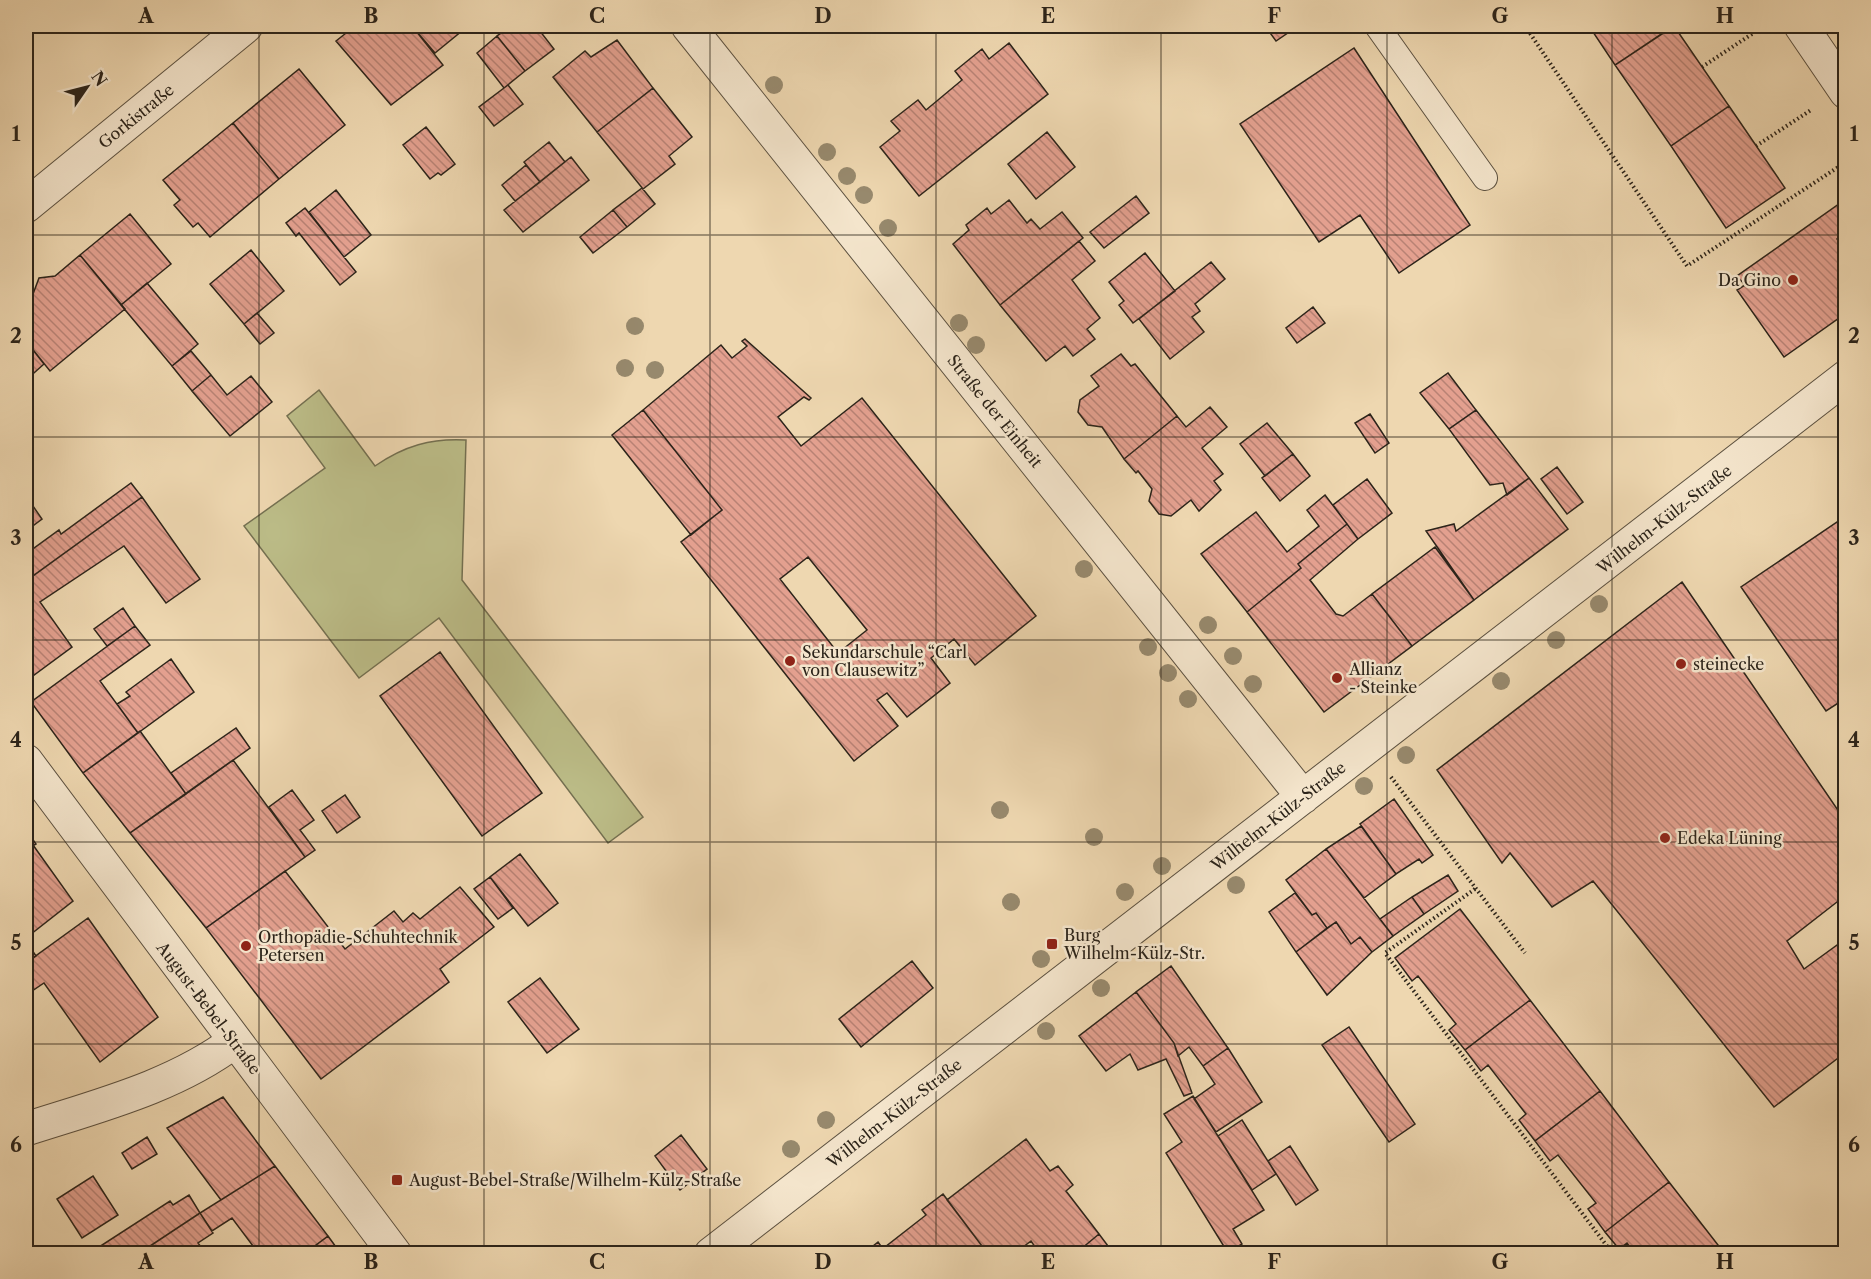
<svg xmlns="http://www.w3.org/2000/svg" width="1871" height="1279" font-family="'Libre Caslon Text',serif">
<defs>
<pattern id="building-back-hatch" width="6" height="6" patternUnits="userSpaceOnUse" patternTransform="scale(1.5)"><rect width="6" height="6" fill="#e3a08f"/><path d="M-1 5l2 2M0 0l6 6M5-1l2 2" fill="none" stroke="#b88274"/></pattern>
</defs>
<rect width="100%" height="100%" fill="#eed7b0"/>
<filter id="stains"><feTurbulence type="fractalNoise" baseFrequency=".00333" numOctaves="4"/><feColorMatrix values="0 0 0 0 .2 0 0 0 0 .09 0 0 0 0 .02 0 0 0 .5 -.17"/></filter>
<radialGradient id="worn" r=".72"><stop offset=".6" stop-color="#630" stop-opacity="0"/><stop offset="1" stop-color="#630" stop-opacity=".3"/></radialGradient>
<path fill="#bcbd88" stroke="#747051" stroke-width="1.5" d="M 319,390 L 375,466 C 404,446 431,438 466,440 L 462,580 L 643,817 L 608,843 L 439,618 L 359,678 L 244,526 L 325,468 L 287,416 Z"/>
<path fill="url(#building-back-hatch)" stroke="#2c241a" stroke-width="1.5" fill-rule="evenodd" d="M 355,26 L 412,26 L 443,65 L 391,105 L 336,41 Z
M 412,26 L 468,26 L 435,53 Z
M 511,26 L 536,26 L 554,49 L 525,71 L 497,36 Z
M 1265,26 L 1298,26 L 1276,41 Z
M 1589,26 L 1673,26 L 1615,65 Z
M 1674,26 L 1729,106 L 1671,146 L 1615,65 Z
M 497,36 L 525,71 L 504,88 L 477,53 Z
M 617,40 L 653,88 L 597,132 L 553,77 L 585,51 L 591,57 Z
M 1009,43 L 1048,94 L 919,196 L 880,147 L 900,131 L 891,121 L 918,100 L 926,110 L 962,80 L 955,71 L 982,49 L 989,59 Z
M 1354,48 L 1470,225 L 1399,273 L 1360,215 L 1319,242 L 1240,124 Z
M 299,69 L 345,125 L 279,179 L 233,123 Z
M 508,85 L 523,104 L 494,126 L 479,107 Z
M 653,88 L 692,137 L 669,156 L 675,164 L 643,189 L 597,132 Z
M 1729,106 L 1785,188 L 1726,228 L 1671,146 Z
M 233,123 L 279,179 L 210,237 L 198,223 L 193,227 L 174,205 L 180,200 L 163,180 Z
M 426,127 L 455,164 L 441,175 L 438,173 L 430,179 L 403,145 Z
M 1047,132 L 1075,167 L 1036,199 L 1008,164 Z
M 549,142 L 565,162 L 540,182 L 524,162 Z
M 571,157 L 589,180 L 523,232 L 504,210 Z
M 526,165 L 540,182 L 515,201 L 502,185 Z
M 642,188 L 655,204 L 627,227 L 613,210 Z
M 336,190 L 371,235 L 344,257 L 309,212 Z
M 1136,196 L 1149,213 L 1104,248 L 1090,232 Z
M 1846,199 L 1846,233 L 1837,239 L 1846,251 L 1846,313 L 1784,357 L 1737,290 L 1745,285 L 1737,276 Z
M 1009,200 L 1027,223 L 1031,219 L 1040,229 L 1062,212 L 1083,238 L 1000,305 L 953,244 L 969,230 L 966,225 L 987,208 L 991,214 Z
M 305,208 L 356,272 L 340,285 L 299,233 L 296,236 L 286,223 Z
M 613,210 L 627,227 L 593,253 L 580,237 Z
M 130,214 L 171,264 L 121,305 L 80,255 Z
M 1079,241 L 1095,261 L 1072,280 L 1100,318 L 1087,329 L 1095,339 L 1073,356 L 1065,346 L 1046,361 L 1000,305 Z
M 251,250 L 284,291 L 244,324 L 210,284 Z
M 1145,253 L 1175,291 L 1133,323 L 1119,305 L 1124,301 L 1109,282 Z
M 80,255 L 125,309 L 50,371 L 26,341 L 26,300 L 33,294 L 39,278 L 55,276 Z
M 1211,262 L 1225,279 L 1195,304 L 1200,311 L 1192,317 L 1204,332 L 1170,359 L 1139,319 Z
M 147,283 L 198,344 L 172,366 L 121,305 Z
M 1313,307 L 1325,323 L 1297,343 L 1286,328 Z
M 257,313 L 274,333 L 260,344 L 244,324 Z
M 745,339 L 811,398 L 809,400 L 804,397 L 778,417 L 801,446 L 862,398 L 1036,616 L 975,665 L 954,639 L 931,658 L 950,683 L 907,717 L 887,693 L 877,700 L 898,726 L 854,761 L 681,542 L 722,510 L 643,410 L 721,345 L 732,358 L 747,346 L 742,341 ZM 808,557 L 867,630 L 838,653 L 780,579 Z
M 26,341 L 44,364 L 26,380 Z
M 191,351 L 211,375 L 192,391 L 172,366 Z
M 1121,354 L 1131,366 L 1135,364 L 1177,416 L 1124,459 L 1102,427 L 1088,425 L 1078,412 L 1080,400 L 1099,386 L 1091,376 Z
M 1448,373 L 1476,410 L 1449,429 L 1420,393 Z
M 211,375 L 227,395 L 251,376 L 272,402 L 230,436 L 192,391 Z
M 1210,407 L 1227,427 L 1202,448 L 1223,474 L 1214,481 L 1221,490 L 1199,511 L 1191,500 L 1171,516 L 1159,514 L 1149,501 L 1152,489 L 1138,471 L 1136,473 L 1124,459 L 1177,416 L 1186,427 Z
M 643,410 L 722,510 L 691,535 L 612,435 Z
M 1476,410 L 1529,478 L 1507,495 L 1503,483 L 1490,485 L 1449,429 Z
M 1370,414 L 1389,443 L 1375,453 L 1355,423 Z
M 1267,423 L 1293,454 L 1265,476 L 1240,444 Z
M 1293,454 L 1310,476 L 1280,501 L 1262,478 Z
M 1557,467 L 1583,502 L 1567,514 L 1541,479 Z
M 1529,478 L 1568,529 L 1474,600 L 1426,531 L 1454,524 L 1456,531 Z
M 1367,479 L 1392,513 L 1358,539 L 1333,505 Z
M 131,483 L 142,497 L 26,581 L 26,554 L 59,530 L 61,534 Z
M 1325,495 L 1347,524 L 1298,564 L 1301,568 L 1247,612 L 1201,554 L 1256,512 L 1287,552 L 1319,526 L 1307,510 Z
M 26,496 L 42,519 L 26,531 Z
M 142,497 L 200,579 L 166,603 L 124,546 L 40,602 L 72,647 L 26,681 L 26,581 Z
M 1846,516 L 1846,698 L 1826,711 L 1741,587 Z
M 1347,524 L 1358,539 L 1310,580 L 1336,614 L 1343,616 L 1372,594 L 1412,646 L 1324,712 L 1247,612 L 1301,568 L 1298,564 Z
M 1435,547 L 1474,600 L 1412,646 L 1372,594 Z
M 1682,582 L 1846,822 L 1846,895 L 1787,941 L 1804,969 L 1844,940 L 1846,942 L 1846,1052 L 1774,1107 L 1593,881 L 1552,907 L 1510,853 L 1502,863 L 1437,770 Z
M 123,608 L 135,626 L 107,646 L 94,629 Z
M 135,626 L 150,645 L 100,681 L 138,733 L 83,773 L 31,702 Z
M 440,652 L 542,793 L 482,836 L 380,696 Z
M 171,659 L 194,692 L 138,733 L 117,704 L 130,696 L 126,692 Z
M 236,728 L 250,748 L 186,794 L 171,773 Z
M 140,731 L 186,794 L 130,833 L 83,773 Z
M 233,760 L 305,857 L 206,928 L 130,833 Z
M 292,790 L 314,820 L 300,830 L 315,850 L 305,857 L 269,807 Z
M 345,795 L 360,817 L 337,833 L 322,811 Z
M 1394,799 L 1433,855 L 1422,863 L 1419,859 L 1396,874 L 1360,824 Z
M 1361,826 L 1396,874 L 1364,898 L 1326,849 Z
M 26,830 L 36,844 L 26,850 Z
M 33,845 L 73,901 L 26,938 L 26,850 Z
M 1326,849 L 1393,936 L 1372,952 L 1360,937 L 1351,944 L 1336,922 L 1327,928 L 1316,913 L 1312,915 L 1286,880 Z
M 520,854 L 558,903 L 528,926 L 490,877 Z
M 285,871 L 345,949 L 394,911 L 403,922 L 413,913 L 420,919 L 460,887 L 494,927 L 440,969 L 449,982 L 321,1079 L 206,928 Z
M 1448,875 L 1458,891 L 1424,914 L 1412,897 Z
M 490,877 L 513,908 L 498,919 L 474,889 Z
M 1295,893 L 1312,915 L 1316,913 L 1327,928 L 1296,952 L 1269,912 Z
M 1412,897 L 1424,914 L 1393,936 L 1380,919 Z
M 1460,909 L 1530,1000 L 1465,1050 L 1449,1030 L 1456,1024 L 1418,976 L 1412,981 L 1395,958 Z
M 88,918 L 158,1017 L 100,1062 L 44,983 L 26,995 L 26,963 Z
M 1336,922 L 1351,944 L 1360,937 L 1372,952 L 1327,995 L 1296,952 Z
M 26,941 L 36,956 L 26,963 Z
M 912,961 L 933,988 L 861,1047 L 839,1019 Z
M 1171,966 L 1228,1048 L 1203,1066 L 1189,1047 L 1178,1056 L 1174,1043 L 1136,992 Z
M 540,978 L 579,1029 L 547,1053 L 508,1002 Z
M 1136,992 L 1174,1043 L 1192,1093 L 1184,1096 L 1166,1059 L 1138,1070 L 1130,1054 L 1106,1071 L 1079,1036 Z
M 1530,1000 L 1600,1091 L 1535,1141 L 1519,1120 L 1526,1114 L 1488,1065 L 1481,1071 L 1465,1050 Z
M 1349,1027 L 1415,1124 L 1389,1142 L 1322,1045 Z
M 1228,1048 L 1262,1102 L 1216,1132 L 1194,1099 L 1215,1084 L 1203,1066 Z
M 1600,1091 L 1669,1182 L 1605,1232 L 1588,1209 L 1596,1203 L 1558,1155 L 1550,1161 L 1535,1141 Z
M 1193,1096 L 1264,1210 L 1233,1229 L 1242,1244 L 1228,1253 L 1166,1153 L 1182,1142 L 1164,1114 Z
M 223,1097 L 275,1166 L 221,1200 L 167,1128 Z
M 1242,1120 L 1276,1174 L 1252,1190 L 1218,1136 Z
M 681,1135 L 707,1169 L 680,1190 L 655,1156 Z
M 147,1137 L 157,1154 L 132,1169 L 122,1153 Z
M 1026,1139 L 1050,1171 L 1058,1166 L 1073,1185 L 1066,1191 L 1099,1234 L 1075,1254 L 1040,1254 L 1031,1241 L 1014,1254 L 988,1254 L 947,1200 Z
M 1290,1146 L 1318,1190 L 1296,1205 L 1268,1161 Z
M 275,1166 L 328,1236 L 304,1254 L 259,1254 L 232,1218 L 212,1231 L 200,1213 Z
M 93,1176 L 118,1215 L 82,1238 L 57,1199 Z
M 1669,1182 L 1725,1254 L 1635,1254 L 1627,1243 L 1619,1249 L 1605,1232 Z
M 943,1194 L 988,1254 L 882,1254 L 880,1251 L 926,1215 L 922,1210 Z
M 189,1195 L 200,1213 L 138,1254 L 104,1254 L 99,1247 L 170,1201 L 173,1205 Z
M 200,1213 L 213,1233 L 198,1243 L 201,1247 L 193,1254 L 138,1254 Z
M 1099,1234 L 1114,1254 L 1075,1254 Z
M 328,1236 L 341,1254 L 304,1254 Z
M 878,1242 L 883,1249 L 880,1251 L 882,1254 L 863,1254 Z"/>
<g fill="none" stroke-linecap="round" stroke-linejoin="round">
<g stroke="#5c5140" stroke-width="26">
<path id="service" d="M 1377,26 L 1485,178"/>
</g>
<g stroke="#5c5140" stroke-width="35">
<path id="minor" d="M 688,26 L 1303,797
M 1801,26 L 1846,92
M 26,206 L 246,26
M 26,1129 C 97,1106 174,1087 235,1041
M 711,1254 L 1846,377"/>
</g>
<g stroke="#5c5140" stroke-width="35">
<path id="tertiary" d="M 26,761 L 395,1254"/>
</g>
<path stroke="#2c241a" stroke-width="4" stroke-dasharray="1.5 3" stroke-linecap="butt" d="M 1525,26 L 1687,266 L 1846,162
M 1702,67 L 1758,30
M 1756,146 L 1811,110
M 1391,777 L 1525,953
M 1475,889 L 1385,953 L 1613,1254"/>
<use href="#service" stroke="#f4e5cc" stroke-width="24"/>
<use href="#minor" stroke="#f4e5cc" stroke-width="33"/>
<use href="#tertiary" stroke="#f4e5cc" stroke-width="33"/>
</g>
<g fill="#97896d">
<circle cx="774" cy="85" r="9"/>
<circle cx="827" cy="152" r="9"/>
<circle cx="847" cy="176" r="9"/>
<circle cx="864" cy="195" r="9"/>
<circle cx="888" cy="228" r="9"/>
<circle cx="959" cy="323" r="9"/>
<circle cx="635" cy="326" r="9"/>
<circle cx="976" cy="345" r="9"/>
<circle cx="625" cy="368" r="9"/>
<circle cx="655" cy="370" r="9"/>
<circle cx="1084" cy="569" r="9"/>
<circle cx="1599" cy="604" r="9"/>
<circle cx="1208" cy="625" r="9"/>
<circle cx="1556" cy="640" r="9"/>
<circle cx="1148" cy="647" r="9"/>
<circle cx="1233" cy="656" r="9"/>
<circle cx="1168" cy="673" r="9"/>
<circle cx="1501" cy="681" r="9"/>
<circle cx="1253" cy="684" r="9"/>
<circle cx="1188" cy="699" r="9"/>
<circle cx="1406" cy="755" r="9"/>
<circle cx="1364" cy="786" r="9"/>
<circle cx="1000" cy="810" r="9"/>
<circle cx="1094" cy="837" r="9"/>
<circle cx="1162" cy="866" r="9"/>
<circle cx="1236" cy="885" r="9"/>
<circle cx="1125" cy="892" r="9"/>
<circle cx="1011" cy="902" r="9"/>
<circle cx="1041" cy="959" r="9"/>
<circle cx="1101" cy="988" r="9"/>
<circle cx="1046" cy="1031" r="9"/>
<circle cx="826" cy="1120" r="9"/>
<circle cx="791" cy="1149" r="9"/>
</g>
<path fill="none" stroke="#2c241a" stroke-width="1.5" stroke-opacity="0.55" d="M 259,26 L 259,1254M 484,26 L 484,1254M 710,26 L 710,1254M 936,26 L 936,1254M 1161,26 L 1161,1254M 1387,26 L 1387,1254M 1612,26 L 1612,1254M 26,235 L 1846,235M 26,437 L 1846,437M 26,640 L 1846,640M 26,842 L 1846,842M 26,1044 L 1846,1044"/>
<g fill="#8f2418" stroke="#f4e5cc" stroke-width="2">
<circle cx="1793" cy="280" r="6"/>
<circle cx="790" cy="661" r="6"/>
<circle cx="1681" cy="664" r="6"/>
<circle cx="1337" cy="678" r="6"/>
<circle cx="1665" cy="838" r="6"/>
<rect x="1046" y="938" width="12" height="12" rx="3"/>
<circle cx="246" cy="946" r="6"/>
<rect x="391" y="1174" width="12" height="12" rx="3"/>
</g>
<g text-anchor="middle" stroke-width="5" stroke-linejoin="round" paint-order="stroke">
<g font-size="16" fill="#2c241a" stroke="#f4e5cc">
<text transform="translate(136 116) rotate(-39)" y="6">Gorkistraße</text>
<text transform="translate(995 411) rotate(51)" y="6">Straße der Einheit</text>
<text transform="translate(1664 519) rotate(-38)" y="6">Wilhelm-Külz-Straße</text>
<text transform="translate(1278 816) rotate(-38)" y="6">Wilhelm-Külz-Straße</text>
<text transform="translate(209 1008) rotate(53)" y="6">August-Bebel-Straße</text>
<text transform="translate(894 1113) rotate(-38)" y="6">Wilhelm-Külz-Straße</text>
</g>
<g font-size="16" fill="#2c241a" stroke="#f4e5cc" text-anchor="start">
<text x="1781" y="286" text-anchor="end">Da Gino</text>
<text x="802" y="658">Sekundarschule “Carl<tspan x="802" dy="18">von Clausewitz”</tspan></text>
<text x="1693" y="670">steinecke</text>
<text x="1349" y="675">Allianz<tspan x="1349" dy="18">- Steinke</tspan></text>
<text x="1677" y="844">Edeka Lüning</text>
<text x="1064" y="941">Burg<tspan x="1064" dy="18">Wilhelm-Külz-Str.</tspan></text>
<text x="258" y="943">Orthopädie-Schuhtechnik<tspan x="258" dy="18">Petersen</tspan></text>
<text x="409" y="1186">August-Bebel-Straße/Wilhelm-Külz-Straße</text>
</g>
</g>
<rect width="1871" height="1279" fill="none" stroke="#eed7b0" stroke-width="66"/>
<g transform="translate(87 87) rotate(55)" stroke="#f4e5cc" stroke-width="4.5" paint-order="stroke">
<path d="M0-4.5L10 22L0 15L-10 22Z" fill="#2c241a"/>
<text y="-9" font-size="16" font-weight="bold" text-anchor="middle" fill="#2c241a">N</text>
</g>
<rect x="33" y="33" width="1805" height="1213" fill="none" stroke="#2c241a" stroke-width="2"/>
<g font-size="20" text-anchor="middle" font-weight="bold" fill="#2c241a">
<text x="146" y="23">A</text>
<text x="371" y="23">B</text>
<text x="597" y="23">C</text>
<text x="823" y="23">D</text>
<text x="1048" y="23">E</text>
<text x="1274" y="23">F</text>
<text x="1500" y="23">G</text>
<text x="1725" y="23">H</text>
<text x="16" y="141">1</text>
<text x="1854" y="141">1</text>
<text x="16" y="343">2</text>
<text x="1854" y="343">2</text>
<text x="16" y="545">3</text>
<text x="1854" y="545">3</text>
<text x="16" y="747">4</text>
<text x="1854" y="747">4</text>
<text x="16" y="950">5</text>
<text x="1854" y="950">5</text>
<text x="16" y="1152">6</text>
<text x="1854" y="1152">6</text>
<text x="146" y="1269">A</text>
<text x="371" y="1269">B</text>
<text x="597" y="1269">C</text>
<text x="823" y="1269">D</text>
<text x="1048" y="1269">E</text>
<text x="1274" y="1269">F</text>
<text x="1500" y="1269">G</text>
<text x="1725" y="1269">H</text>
</g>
<rect width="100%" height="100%" filter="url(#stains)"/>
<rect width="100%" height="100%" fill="url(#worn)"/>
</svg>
